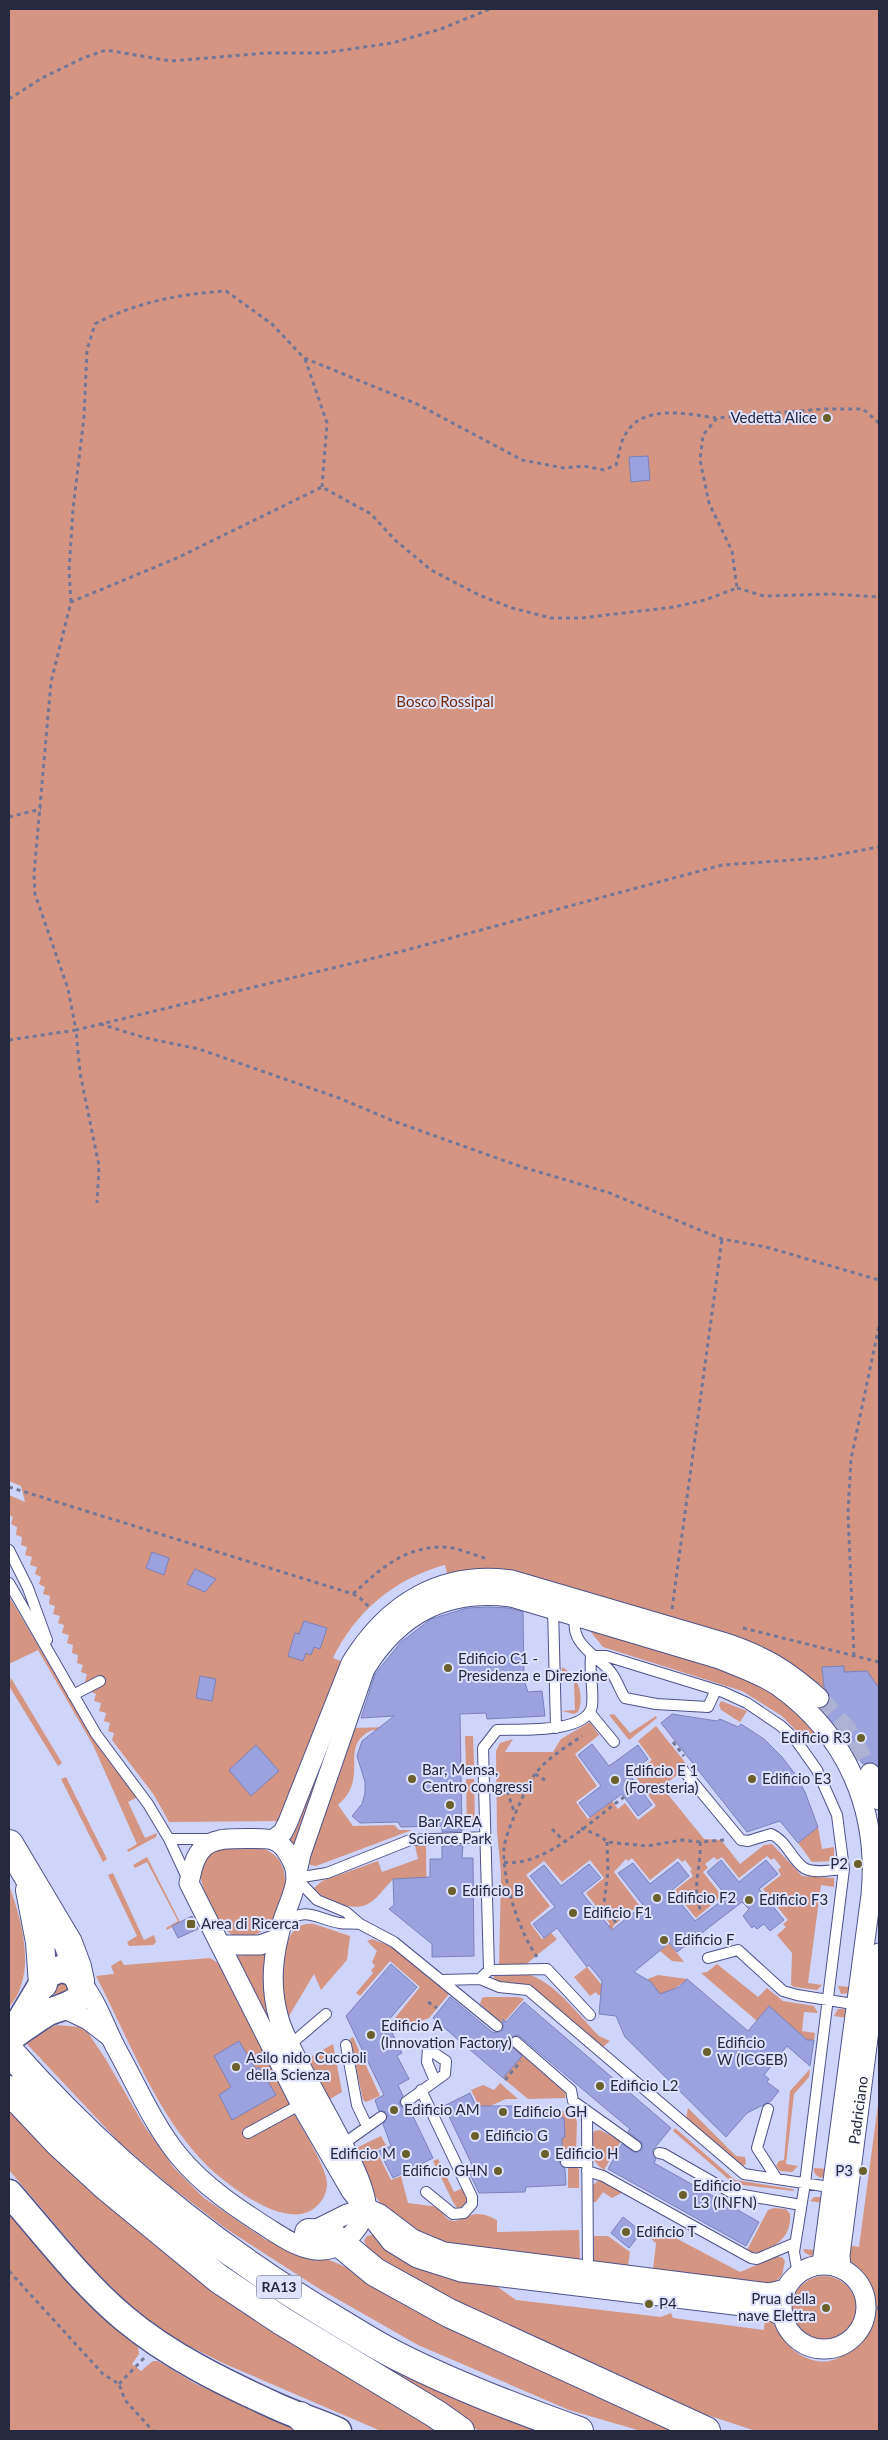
<svg xmlns="http://www.w3.org/2000/svg" width="888" height="2440" font-family="Lato,sans-serif">
<rect width="100%" height="100%" fill="#cfd4fa"/>
<path fill="#d49682" d="M 9,9 L 879,9 L 879,1688 L 866,1671 L 844,1672 L 822,1667 L 824,1685 L 831,1688 L 825,1694 L 448,1577 L 445,1565 C 394,1579 356,1611 333,1658 L 345,1663 L 281,1821 L 169,1822 L 154,1795 L 112,1740 L 114,1733 L 108,1731 L 110,1723 L 104,1721 L 106,1713 L 99,1711 L 101,1703 L 94,1701 L 96,1694 L 89,1691 L 85,1682 L 87,1674 L 81,1672 L 83,1665 L 77,1663 L 78,1655 L 72,1653 L 73,1645 L 67,1643 L 69,1635 L 62,1633 L 64,1625 L 58,1623 L 60,1616 L 53,1614 L 55,1606 L 49,1604 L 50,1596 L 43,1594 L 45,1587 L 39,1584 L 41,1577 L 35,1574 L 37,1567 L 30,1565 L 32,1557 L 25,1555 L 27,1547 L 21,1545 L 22,1537 L 16,1535 L 17,1527 L 11,1524 L 13,1517 L 9,1515 L 9,1495 L 25,1502 L 21,1486 L 9,1481 Z
M 9,1596 L 95,1742 L 138,1797 L 128,1802 L 145,1838 L 157,1833 L 156,1837 L 128,1852 L 127,1850 L 137,1844 L 93,1745 L 38,1650 L 9,1664 Z
M 593,1627 C 644,1642 701,1654 749,1677 C 834,1718 876,1808 865,1899 C 862,1917 858,1981 851,1993 L 841,1994 L 838,1986 L 851,1987 C 863,1894 883,1816 819,1736 L 809,1744 L 782,1716 L 742,1691 L 603,1647 L 590,1631 L 590,1629 Z
M 562,1667 C 578,1676 585,1695 578,1712 L 574,1714 L 562,1711 L 575,1710 L 574,1681 L 561,1681 Z
M 11,1678 L 62,1763 L 58,1766 L 9,1686 Z
M 721,1701 L 747,1711 L 740,1722 L 721,1710 L 719,1705 Z
M 614,1714 L 630,1733 L 656,1716 L 657,1718 L 629,1740 L 609,1715 Z
M 590,1722 L 599,1735 L 575,1754 L 597,1786 L 576,1802 L 588,1819 L 612,1801 L 618,1809 L 625,1803 L 638,1820 L 656,1806 L 634,1774 L 652,1760 L 638,1741 L 656,1726 L 688,1766 L 662,1787 L 704,1839 L 721,1840 L 740,1864 L 764,1845 L 772,1844 L 802,1876 L 834,1878 L 834,1887 L 821,1885 L 808,1983 L 822,1985 L 817,1990 L 794,1987 L 791,1985 L 792,1953 L 777,1935 L 786,1927 L 783,1924 L 788,1920 L 763,1889 L 781,1875 L 778,1870 L 781,1867 L 774,1858 L 771,1860 L 767,1856 L 739,1878 L 722,1857 L 717,1860 L 714,1857 L 705,1864 L 708,1868 L 703,1872 L 722,1896 L 696,1918 L 674,1891 L 693,1876 L 690,1871 L 692,1869 L 685,1860 L 682,1862 L 678,1858 L 650,1880 L 632,1858 L 628,1861 L 626,1859 L 614,1872 L 639,1905 L 614,1925 L 612,1930 L 621,1942 L 604,1929 L 610,1924 L 586,1893 L 604,1878 L 590,1860 L 562,1882 L 544,1861 L 526,1875 L 550,1906 L 530,1923 L 542,1939 L 551,1933 L 557,1939 L 525,1965 L 499,1967 L 501,1873 L 497,1832 L 496,1751 L 500,1743 L 513,1739 L 505,1752 L 553,1752 L 561,1739 Z
M 394,1727 L 381,1731 L 372,1730 C 337,1747 371,1776 338,1805 L 353,1826 L 394,1825 L 399,1830 L 412,1830 L 316,1866 L 310,1865 L 306,1860 L 351,1728 Z
M 334,1733 L 295,1844 L 291,1843 L 287,1836 Z
M 465,1736 L 473,1736 L 474,1765 L 466,1765 Z
M 66,1777 L 107,1859 L 103,1862 L 61,1779 Z
M 466,1779 L 474,1779 L 475,1821 L 472,1827 L 467,1829 Z
M 818,1827 L 822,1849 L 834,1847 L 834,1861 L 812,1862 L 798,1843 Z
M 415,1846 L 426,1846 L 427,1924 L 409,1878 L 393,1879 C 374,1900 368,1914 337,1903 C 328,1899 320,1896 314,1888 L 322,1881 L 378,1861 L 382,1872 L 418,1859 Z
M 257,1847 C 320,1859 263,1973 223,1927 C 218,1921 214,1911 210,1904 C 201,1885 191,1859 218,1849 C 229,1845 245,1847 257,1847 Z
M 147,1857 L 180,1922 L 167,1930 L 166,1928 L 178,1921 L 147,1862 L 135,1868 L 133,1865 Z
M 113,1873 L 144,1940 L 154,1935 L 156,1942 L 153,1945 L 129,1946 L 127,1942 L 137,1936 L 108,1875 Z
M 9,1885 C 20,1916 33,1959 19,1991 C 17,1997 12,2003 9,2008 Z
M 314,1924 L 350,1936 L 347,1960 L 321,1990 L 314,1974 L 289,2016 L 294,2035 C 289,2021 280,2005 278,1991 C 278,1984 281,1975 282,1968 C 286,1949 287,1921 314,1924 Z
M 372,1939 L 393,1947 L 450,1993 L 429,2018 L 395,2031 L 391,2023 L 420,1987 L 390,1961 L 360,1996 L 356,1993 L 373,1973 L 371,1970 L 375,1966 L 372,1962 L 377,1951 L 367,1941 Z
M 669,1943 L 684,1962 L 672,1961 L 660,1951 Z
M 269,1953 L 276,2037 L 235,1956 Z
M 210,1958 L 220,1964 L 290,2104 L 242,2130 L 248,2138 L 294,2113 C 304,2132 320,2157 326,2177 C 329,2187 325,2198 318,2205 C 291,2233 238,2192 215,2173 C 159,2123 130,2041 96,1976 L 114,1974 L 111,1966 L 121,1960 L 124,1965 Z
M 717,1964 L 758,1997 L 767,1988 L 783,2001 L 814,2006 L 818,2013 L 804,2012 L 802,2031 L 815,2033 L 814,2040 L 807,2040 L 769,2007 L 757,2021 L 701,1973 L 707,1972 Z
M 587,1967 L 609,1994 L 598,1995 L 596,1992 L 590,1996 L 574,1977 Z
M 524,1974 C 550,1976 581,2018 599,2036 L 610,2041 L 602,2048 L 530,1986 C 519,1981 502,1988 494,1978 L 494,1976 Z
M 658,1975 L 687,1979 C 677,1989 665,1992 655,2000 L 655,1987 L 649,1981 L 643,1981 Z
M 62,1978 L 71,1991 L 56,1996 L 52,1989 Z
M 486,1997 L 518,1997 L 524,1999 L 505,2021 L 501,2022 L 480,2004 L 482,1998 Z
M 844,2009 L 849,2015 L 829,2172 L 821,2178 C 817,2176 813,2174 814,2168 L 828,2169 L 847,2018 L 834,2016 L 838,2009 Z
M 57,2025 L 79,2027 L 88,2033 L 105,2058 L 145,2127 L 174,2168 L 204,2198 L 266,2240 L 298,2248 L 339,2264 L 682,2431 L 641,2431 L 569,2410 L 418,2345 L 318,2288 L 225,2228 L 170,2186 L 119,2142 L 26,2043 L 45,2030 Z
M 353,2037 L 380,2096 L 366,2102 L 363,2100 L 350,2039 Z
M 333,2044 L 342,2092 L 330,2099 L 344,2127 L 299,2045 L 309,2058 Z
M 513,2046 L 566,2092 L 565,2098 L 528,2099 L 503,2078 Z
M 810,2069 L 809,2077 L 794,2094 L 786,2164 L 798,2166 L 792,2172 L 780,2171 L 776,2166 L 779,2161 L 784,2160 L 790,2091 Z
M 500,2083 L 518,2099 L 506,2099 L 481,2110 L 471,2090 L 483,2085 L 494,2090 Z
M 879,2097 L 879,2431 L 756,2431 L 698,2412 L 414,2285 L 370,2252 L 364,2241 L 367,2236 L 372,2235 L 396,2254 L 488,2280 L 516,2300 L 661,2317 L 671,2313 L 673,2318 L 764,2330 L 765,2314 C 779,2326 782,2344 799,2354 C 852,2386 888,2309 849,2259 L 847,2245 L 859,2247 Z
M 9,2106 L 445,2431 L 381,2431 L 225,2364 L 173,2338 L 145,2320 L 92,2268 L 9,2170 Z
M 688,2108 L 736,2156 L 745,2157 L 746,2164 L 742,2166 L 686,2119 Z
M 543,2111 L 567,2111 L 574,2114 L 577,2122 L 576,2157 L 562,2157 L 562,2138 L 542,2118 Z
M 675,2128 L 735,2180 L 793,2189 L 794,2191 L 734,2184 L 673,2131 Z
M 600,2130 L 621,2141 L 604,2170 C 591,2162 586,2145 594,2131 Z
M 381,2136 L 386,2145 L 376,2150 L 391,2180 L 401,2176 L 408,2203 L 439,2207 C 453,2233 458,2215 478,2214 C 485,2214 491,2217 497,2220 L 497,2232 L 579,2230 L 580,2260 C 506,2254 410,2260 368,2185 C 362,2174 358,2161 354,2149 Z
M 438,2159 L 454,2192 L 463,2188 L 467,2198 L 464,2206 L 457,2208 L 453,2202 L 433,2161 Z
M 568,2166 L 576,2166 L 579,2169 L 579,2188 L 568,2188 Z
M 598,2181 L 603,2181 L 623,2192 L 612,2198 L 603,2192 L 596,2202 L 592,2202 L 593,2185 Z
M 814,2197 L 820,2197 L 825,2203 L 818,2250 L 811,2256 L 805,2253 L 803,2249 L 817,2250 L 823,2203 L 810,2201 Z
M 774,2208 L 786,2209 L 790,2214 C 791,2233 782,2243 765,2250 C 757,2253 754,2254 747,2250 L 768,2210 Z
M 9,2214 L 92,2307 L 138,2347 L 139,2354 L 132,2364 L 141,2371 L 153,2361 L 158,2361 L 194,2383 L 300,2431 L 9,2431 Z
M 651,2225 L 740,2272 L 776,2257 L 782,2257 L 785,2261 L 782,2275 L 774,2284 L 653,2270 L 656,2243 L 645,2234 Z
M 594,2236 L 608,2236 L 630,2252 L 628,2266 L 594,2262 Z
M 211,2258 L 295,2310 L 549,2431 L 479,2431 L 291,2314 Z
M792 2308a32 32 0 1 1 64 0a32 32 0 1 1-64 0Z"/>
<path fill="#9ba2de" stroke="#7b81bb" d="M 648,456 L 650,480 L 631,482 L 629,457 Z
M 152,1552 L 169,1558 L 164,1575 L 146,1568 Z
M 195,1569 L 216,1579 L 205,1592 L 187,1584 Z
M 488,1607 L 509,1608 L 523,1612 L 524,1680 L 528,1692 L 542,1691 L 545,1716 L 487,1719 L 486,1713 L 460,1714 L 462,1831 L 442,1832 L 442,1826 L 401,1827 L 398,1822 L 360,1823 L 352,1816 L 362,1804 L 365,1793 L 365,1782 L 357,1756 L 362,1741 L 394,1716 L 361,1718 L 375,1674 L 401,1642 L 431,1619 L 467,1608 Z
M 304,1621 L 327,1628 L 320,1649 L 314,1647 L 311,1655 L 306,1653 L 303,1661 L 288,1656 L 295,1633 L 299,1634 Z
M 844,1666 L 844,1672 L 867,1671 L 879,1688 L 879,1767 L 872,1762 L 863,1764 L 821,1709 L 827,1706 L 830,1700 L 829,1694 L 824,1687 L 822,1667 Z
M 200,1676 L 216,1679 L 212,1701 L 196,1698 Z
M 672,1714 L 717,1721 L 720,1719 L 738,1727 L 741,1724 L 764,1739 L 782,1757 L 795,1774 L 805,1792 L 818,1827 L 798,1843 L 780,1821 L 747,1832 L 661,1723 Z
M 592,1744 L 609,1766 L 638,1745 L 648,1759 L 629,1774 L 652,1805 L 638,1816 L 622,1794 L 590,1817 L 579,1803 L 601,1786 L 578,1755 Z
M 256,1745 L 279,1771 L 251,1796 L 229,1770 Z
M 463,1845 L 462,1858 L 473,1858 L 474,1956 L 432,1957 L 432,1944 L 389,1909 L 394,1905 L 393,1879 L 430,1877 L 430,1859 L 442,1859 L 442,1846 Z
M 721,1860 L 739,1882 L 766,1860 L 778,1874 L 759,1889 L 784,1920 L 770,1931 L 764,1924 L 757,1929 L 754,1926 L 752,1928 L 743,1916 L 749,1909 L 742,1902 L 677,1952 L 669,1943 L 634,1972 L 651,1982 L 660,1994 L 679,1987 L 687,1979 L 748,2031 L 769,2006 L 807,2040 L 814,2040 L 810,2066 L 787,2046 L 764,2075 L 769,2079 L 767,2082 L 779,2091 L 771,2101 L 747,2113 L 726,2137 L 625,2037 L 616,2016 L 599,2014 L 602,1981 L 589,1965 L 587,1967 L 557,1928 L 544,1938 L 533,1924 L 555,1907 L 530,1876 L 544,1865 L 561,1886 L 589,1864 L 601,1878 L 582,1893 L 612,1930 L 643,1905 L 618,1873 L 633,1863 L 650,1884 L 678,1862 L 689,1876 L 671,1891 L 695,1921 L 727,1897 L 707,1872 Z
M 192,1916 L 198,1929 L 178,1938 L 172,1926 Z
M 391,1964 L 417,1987 L 387,2022 L 402,2053 L 397,2056 L 409,2079 L 398,2085 L 403,2096 L 399,2103 L 403,2108 L 409,2108 L 433,2158 L 393,2178 L 379,2151 L 391,2146 L 383,2124 L 388,2116 L 384,2111 L 379,2111 L 375,2100 L 384,2095 L 346,2016 Z
M 450,1997 L 492,2032 L 496,2033 L 503,2030 L 503,2019 L 506,2022 L 524,2002 L 671,2128 L 652,2151 L 656,2159 L 654,2163 L 759,2222 L 746,2246 L 608,2169 L 622,2144 L 636,2153 L 642,2150 L 642,2143 L 628,2132 L 630,2129 L 518,2035 L 511,2037 L 509,2044 L 522,2056 L 503,2078 L 433,2018 Z
M 239,2041 L 256,2069 L 259,2067 L 276,2095 L 232,2120 L 219,2095 L 231,2087 L 214,2056 Z
M 470,2093 L 476,2106 L 517,2106 L 518,2115 L 542,2114 L 542,2118 L 564,2118 L 565,2137 L 562,2138 L 562,2156 L 559,2162 L 565,2169 L 566,2185 L 526,2187 L 525,2192 L 479,2193 L 469,2172 L 474,2169 L 444,2106 Z
M 623,2217 L 642,2232 L 629,2248 L 611,2233 Z"/>
<g fill="none" stroke-linecap="round" stroke-linejoin="round">
<path stroke="#adb2d5" stroke-width="19" stroke-dasharray="19 9" stroke-linecap="butt" d="M 819,1698 L 847,1729 L 870,1773"/>
<g stroke="#4f5389" stroke-width="12">
<path id="service" d="M 9,1550 L 28,1588 L 47,1640
M 9,1583 L 96,1734 L 148,1804 L 169,1839 L 189,1882
M 553,1608 L 556,1728
M 576,1615 C 568,1643 595,1654 610,1671 C 617,1679 619,1689 625,1698 L 656,1704 L 708,1707 L 716,1690
M 591,1656 L 606,1656 L 723,1692 L 747,1703 L 781,1726 L 795,1739 L 817,1770 L 837,1815 L 844,1869 L 805,2183 L 794,2252 L 798,2274
M 73,1695 L 100,1681
M 590,1713 L 614,1742
M 683,1770 L 741,1840 L 748,1841 L 771,1834 C 787,1841 791,1859 804,1868 C 814,1874 832,1870 844,1869
M 486,1837 L 410,1840 L 327,1873 L 296,1878 L 317,1900 L 346,1912 L 360,1924 L 394,1942 L 497,2026
M 169,1839 L 212,1839
M 283,1924 C 306,1905 316,1919 340,1923 C 346,1924 354,1923 360,1924
M 708,1958 L 738,1950 L 783,1991 L 797,1995 L 859,2005
M 489,1970 L 547,1969 L 590,2015
M 480,1979 L 489,1970 L 483,1748 L 497,1730 C 519,1729 587,1734 592,1706 C 594,1690 589,1672 591,1656
M 442,1980 L 480,1979 L 499,1987 L 528,1990 L 744,2174 L 836,2188
M 516,2042 L 571,2090 L 573,2101 L 636,2146
M 346,2045 L 357,2105 L 367,2126
M 285,2046 L 298,2038 L 326,2014
M 421,2090 L 472,2197 L 472,2204 L 464,2213 L 453,2214 L 426,2192
M 406,2102 L 445,2074 L 446,2061 L 428,2049 L 427,2062 L 435,2081
M 768,2109 L 757,2148 L 777,2179
M 587,2113 L 588,2274
M 248,2133 L 303,2103
M 339,2147 L 381,2117
M 659,2153 L 664,2154 L 732,2193 L 801,2205
M 566,2162 L 587,2162
M 587,2171 L 603,2176 L 751,2258 L 757,2259 L 795,2243"/>
</g>
<g stroke="#4f5389" stroke-width="21">
<g id="minor">
<path d="M 870,1773 L 879,1800"/>
<path d="M 273,1840 L 283,1832 L 288,1822 L 351,1663 C 387,1604 441,1570 512,1580 L 723,1642 C 763,1655 788,1670 819,1698"/>
<path d="M 296,1877 L 301,1854 L 365,1669 C 399,1614 446,1589 511,1597 L 719,1659 C 739,1667 760,1674 778,1686 C 848,1736 879,1811 871,1895 L 822,2264"/>
<path d="M 221,1945 L 260,1945 L 277,1939"/>
<path d="M 80,1981 C 97,2001 104,2025 116,2048 C 136,2084 153,2124 178,2155 C 203,2186 238,2209 271,2230 C 288,2241 311,2256 333,2248 C 347,2243 363,2224 366,2209 C 371,2178 291,2061 279,2019 C 269,1985 273,1953 283,1920 C 287,1908 295,1892 296,1879 C 297,1867 286,1844 273,1840 C 268,1838 226,1838 220,1840 C 215,1841 207,1844 203,1848 C 194,1857 192,1870 189,1883 L 301,2105 L 351,2191 L 391,2242 L 417,2258 L 461,2272 L 766,2309 L 783,2316"/>
<path d="M 63,2008 L 88,2020 L 109,2036"/>
<path d="M 309,2233 L 347,2214 L 366,2208 L 380,2214 L 413,2239 L 444,2252 L 769,2293 L 786,2289"/>
<circle cx="824" cy="2307" r="42"/>
<path id="s1" d="M 841,2268 L 840,2255 L 879,1953"/>
</g>
</g>
<g stroke="#4f5389" stroke-width="29">
<path id="secondary" d="M 60,1969 C 68,1970 76,1973 79,1980 C 90,2004 61,2006 47,2013 C 34,2021 21,2030 9,2039 L 45,1979 L 49,1974 Z
M 9,2193 C 46,2235 81,2282 124,2318 C 169,2356 225,2383 278,2407 C 298,2416 318,2422 338,2431"/>
</g>
<g stroke="#4f5389" stroke-width="30">
<path id="primary" d="M 9,1844 L 68,1943 L 77,1967 L 80,1981
M 30,1890 L 40,1942 L 43,1984"/>
</g>
<g stroke="#4f5389" stroke-width="30">
<path id="motorway" d="M 9,2051 C 103,2158 212,2247 335,2320 C 355,2332 375,2345 397,2356 C 456,2386 517,2409 579,2431
M 9,2090 L 59,2143 L 107,2187 L 219,2279 L 282,2321 L 436,2414 L 460,2431
M 309,2233 L 325,2234 L 334,2238 L 375,2272 L 449,2313 L 706,2431
M 300,2416 L 315,2431"/>
</g>
<path stroke="#737795" stroke-width="3" stroke-dasharray="4 4" stroke-linecap="butt" d="M 9,99 L 42,78 L 83,58 L 106,50 L 171,61 L 267,53 L 323,53 L 392,43 L 441,29 L 490,9
M 305,359 L 327,423 L 322,487
M 879,423 L 863,409 L 822,409 L 717,418 L 703,435 L 700,460 L 709,503 L 732,551 L 737,588 L 705,600 L 674,607 L 581,618 L 551,618 L 512,608 L 479,595 L 431,570 L 395,540 L 371,514 L 322,487 L 177,558 L 71,602 L 51,682 L 34,874 L 35,894 L 68,989 L 76,1030 L 399,952 L 722,865 L 820,858 L 879,847
M 737,588 L 764,596 L 831,594 L 879,597
M 71,602 L 69,571 L 73,509 L 84,417 L 87,350 L 95,324 C 136,302 180,294 226,291 L 272,324 L 304,358 L 417,404 L 522,460 L 564,468 L 583,466 L 604,470 L 616,465 C 619,456 620,443 625,435 C 642,403 688,414 716,418
M 9,817 L 41,809
M 100,1024 L 146,1038 L 199,1049 L 339,1098 L 396,1122 L 522,1167 L 607,1192 L 722,1239 L 766,1247 L 879,1280
M 9,1040 L 76,1030 L 80,1073 L 99,1166 L 97,1203
M 9,1487 L 353,1594 L 360,1598 L 371,1609
M 353,1594 C 379,1570 401,1549 439,1547 C 454,1546 474,1555 488,1559
M 672,1609 L 722,1239
M 743,1628 L 879,1662
M 854,1656 L 848,1513 L 851,1459 L 879,1326
M 673,1742 L 684,1756
M 535,1774 L 545,1780
M 507,1791 L 515,1814
M 581,1828 L 602,1837 L 607,1842 L 647,1846 L 682,1840 L 700,1842 L 724,1840
M 552,1829 L 564,1841
M 607,1842 L 608,1871 L 604,1903 L 616,1923
M 700,1842 C 702,1865 690,1891 702,1913
M 504,1862 C 544,1868 593,1819 624,1797
M 537,1957 C 519,1931 502,1880 504,1848 C 505,1834 526,1787 535,1774 C 546,1759 566,1747 582,1736
M 428,2002 L 437,2008
M 505,2080 L 521,2061
M 9,2271 L 103,2374 L 119,2384 L 125,2400 L 153,2431
M 867,2309 L 879,2308
M 119,2384 L 144,2358"/>
<use href="#service" stroke="#fff" stroke-width="10"/>
<use href="#minor" stroke="#fff" stroke-width="19"/>
<use href="#secondary" stroke="#fff" stroke-width="26"/>
<use href="#primary" stroke="#fff" stroke-width="28"/>
<use href="#motorway" stroke="#fff" stroke-width="28"/>
</g>
<g fill="#69602c" stroke="#dfe2fc" stroke-width="2">
<circle cx="827" cy="418" r="5"/>
<circle cx="448" cy="1668" r="5"/>
<circle cx="861" cy="1738" r="5"/>
<circle cx="412" cy="1779" r="5"/>
<circle cx="752" cy="1779" r="5"/>
<circle cx="615" cy="1780" r="5"/>
<circle cx="450" cy="1805" r="5"/>
<circle cx="858" cy="1864" r="5"/>
<circle cx="452" cy="1891" r="5"/>
<circle cx="657" cy="1898" r="5"/>
<circle cx="749" cy="1900" r="5"/>
<circle cx="573" cy="1913" r="5"/>
<rect x="186" y="1919" width="10" height="10" rx="2.5"/>
<circle cx="664" cy="1940" r="5"/>
<circle cx="371" cy="2035" r="5"/>
<circle cx="707" cy="2052" r="5"/>
<circle cx="236" cy="2067" r="5"/>
<circle cx="600" cy="2086" r="5"/>
<circle cx="394" cy="2110" r="5"/>
<circle cx="503" cy="2112" r="5"/>
<circle cx="475" cy="2136" r="5"/>
<circle cx="406" cy="2154" r="5"/>
<circle cx="545" cy="2154" r="5"/>
<circle cx="498" cy="2171" r="5"/>
<circle cx="863" cy="2171" r="5"/>
<circle cx="683" cy="2195" r="5"/>
<circle cx="626" cy="2232" r="5"/>
<circle cx="649" cy="2304" r="5"/>
<circle cx="826" cy="2308" r="5"/>
</g>
<g text-anchor="middle" stroke-width="4" stroke-linejoin="round" paint-order="stroke">
<rect fill="#dfe2fc" stroke="#5d6078" stroke-width="1" x="256.5" y="2275.5" width="45" height="23" rx="4"/>
<g font-size="14" font-weight="bold" fill="#25283f">
<text x="279" y="2292">RA13</text>
</g>
<g font-size="15" fill="#25283f" stroke="#dfe2fc" text-anchor="start">
<text x="817" y="423" text-anchor="end">Vedetta Alice</text>
<text x="458" y="1664">Edificio C1 -<tspan x="458" dy="17">Presidenza e Direzione</tspan></text>
<text x="851" y="1743" text-anchor="end">Edificio R3</text>
<text x="422" y="1775">Bar, Mensa,<tspan x="422" dy="17">Centro congressi</tspan></text>
<text x="625" y="1776">Edificio E 1<tspan x="625" dy="17">(Foresteria)</tspan></text>
<text x="762" y="1784">Edificio E3</text>
<text x="450" y="1827" text-anchor="middle">Bar AREA<tspan x="450" dy="17">Science Park</tspan></text>
<text x="848" y="1869" text-anchor="end">P2</text>
<text x="462" y="1896">Edificio B</text>
<text x="667" y="1903">Edificio F2</text>
<text x="759" y="1905">Edificio F3</text>
<text x="583" y="1918">Edificio F1</text>
<text x="201" y="1929">Area di Ricerca</text>
<text x="674" y="1945">Edificio F</text>
<text x="381" y="2031">Edificio A<tspan x="381" dy="17">(Innovation Factory)</tspan></text>
<text x="717" y="2048">Edificio<tspan x="717" dy="17">W (ICGEB)</tspan></text>
<text x="246" y="2063">Asilo nido Cuccioli<tspan x="246" dy="17">della Scienza</tspan></text>
<text x="610" y="2091">Edificio L2</text>
<text x="404" y="2115">Edificio AM</text>
<text x="513" y="2117">Edificio GH</text>
<text x="485" y="2141">Edificio G</text>
<text x="396" y="2159" text-anchor="end">Edificio M</text>
<text x="555" y="2159">Edificio H</text>
<text x="488" y="2176" text-anchor="end">Edificio GHN</text>
<text x="853" y="2176" text-anchor="end">P3</text>
<text x="693" y="2191">Edificio<tspan x="693" dy="17">L3 (INFN)</tspan></text>
<text x="636" y="2237">Edificio T</text>
<text x="816" y="2304" text-anchor="end">Prua della<tspan x="816" dy="17">nave Elettra</tspan></text>
<text x="659" y="2309">P4</text>
</g>
<g font-size="15" fill="#772809" stroke="#dfe2fc">
<text x="445" y="707">Bosco Rossipal</text>
</g>
<g font-size="15" fill="#25283f" stroke="#dfe2fc">
<text dy="5" stroke="none"><textPath href="#s1" startOffset="159">Padriciano</textPath></text>
</g>
</g>
<rect width="888" height="2440" fill="none" stroke="#25283f" stroke-width="20"/>
</svg>
